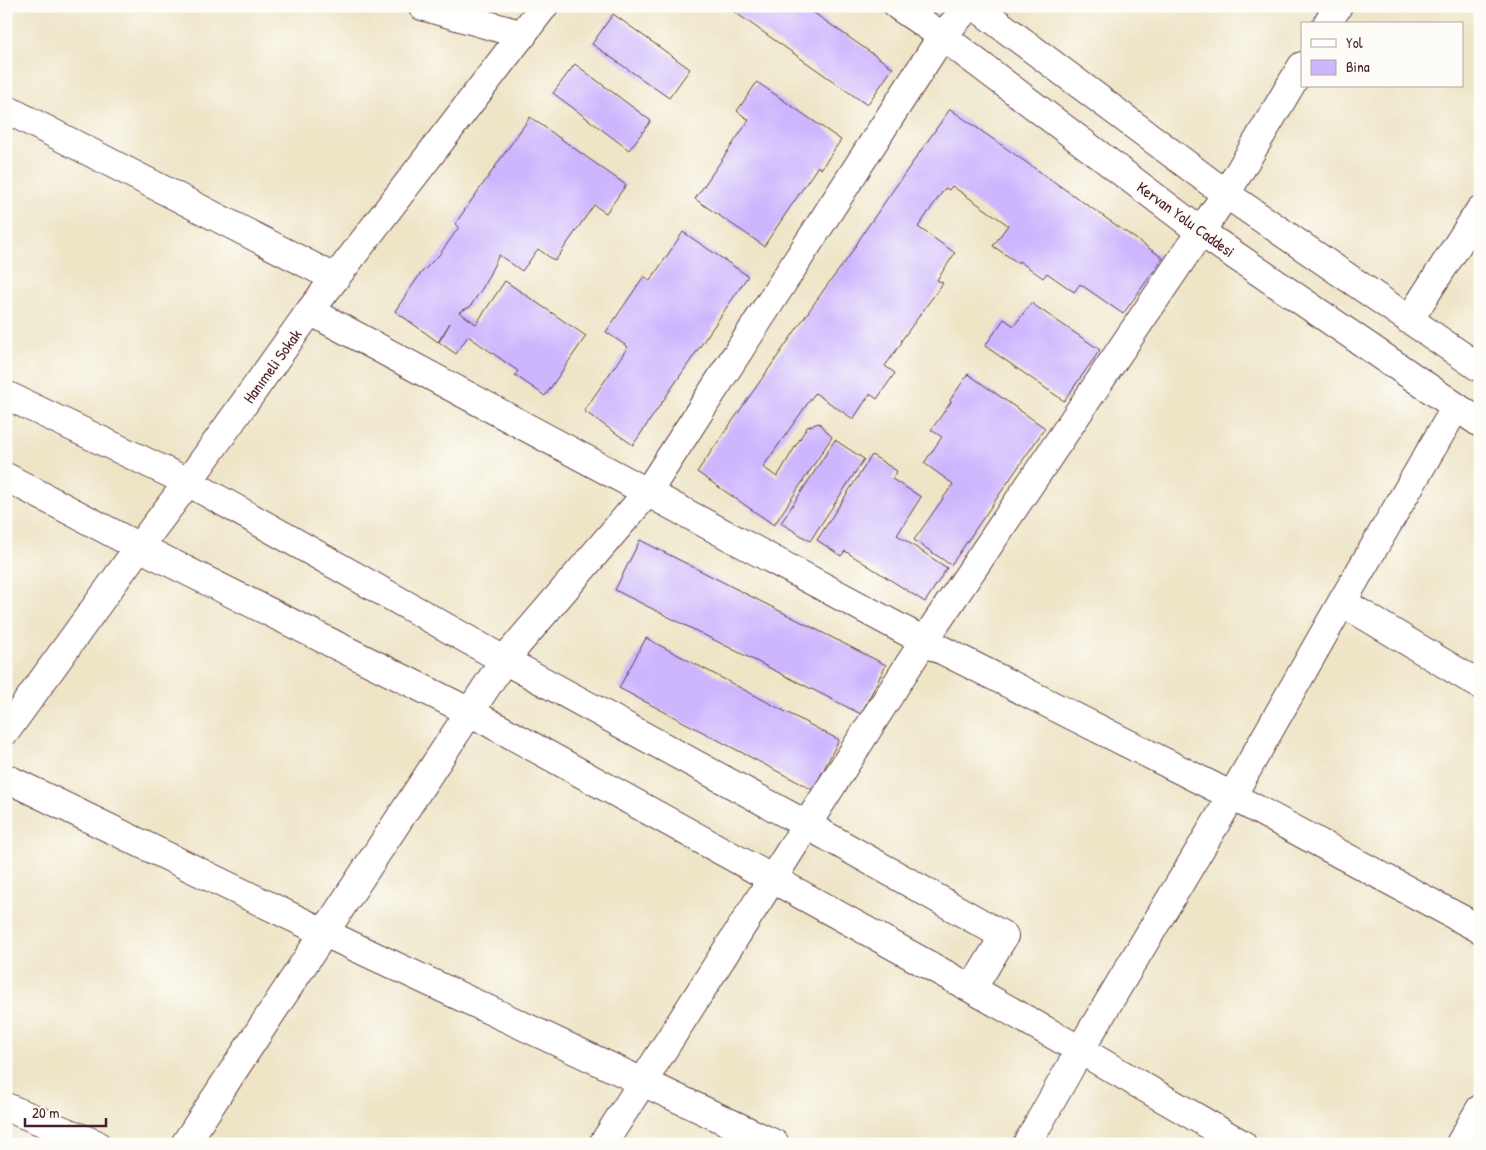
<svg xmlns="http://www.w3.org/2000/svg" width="1486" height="1150" font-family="'Patrick Hand',sans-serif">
<rect width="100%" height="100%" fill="#fdfcf7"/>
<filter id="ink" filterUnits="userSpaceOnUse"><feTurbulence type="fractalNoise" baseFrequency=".02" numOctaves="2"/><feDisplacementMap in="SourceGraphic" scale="10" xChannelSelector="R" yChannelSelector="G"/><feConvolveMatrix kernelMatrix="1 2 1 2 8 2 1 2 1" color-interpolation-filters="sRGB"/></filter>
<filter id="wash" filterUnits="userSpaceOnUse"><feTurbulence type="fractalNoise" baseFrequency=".0096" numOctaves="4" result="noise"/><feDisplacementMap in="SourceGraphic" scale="20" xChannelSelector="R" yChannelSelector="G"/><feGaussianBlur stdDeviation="1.12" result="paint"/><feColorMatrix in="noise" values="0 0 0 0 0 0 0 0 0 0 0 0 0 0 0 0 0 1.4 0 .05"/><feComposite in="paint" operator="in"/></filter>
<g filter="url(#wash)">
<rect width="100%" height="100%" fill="#eee5c7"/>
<g id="blocks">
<path fill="#ccb6fe" d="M 726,6 L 804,6 L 893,68 L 867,105 Z
M 613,14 L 690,69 L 669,98 L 592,44 Z
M 575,64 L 651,121 L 629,150 L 553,93 Z
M 757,82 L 841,140 L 821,169 L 818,166 L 764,246 L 695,199 L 749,120 L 737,111 Z
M 950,109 L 1163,258 L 1123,314 L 1080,284 L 1074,292 L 1047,273 L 1043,278 L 1019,261 L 1018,263 L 993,246 L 1008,225 L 952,186 L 949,190 L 945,188 L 918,227 L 955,253 L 937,280 L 943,283 L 901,341 L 902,342 L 885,366 L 895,373 L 877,399 L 870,394 L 853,419 L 815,393 L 763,467 L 777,477 L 807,427 L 819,423 L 832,437 L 774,525 L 697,472 L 825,288 L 848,258 L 866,229 Z
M 530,117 L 626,185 L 606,213 L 594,205 L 555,261 L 538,249 L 522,271 L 499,255 L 483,287 L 470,307 L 459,312 L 476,324 L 505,281 L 586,336 L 545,396 L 515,375 L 518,371 L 468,336 L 456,354 L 439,342 L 450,323 L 438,342 L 395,311 L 421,273 L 440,254 L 459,227 L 455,224 Z
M 683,232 L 748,276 L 633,445 L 584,411 L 628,347 L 606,332 L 644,276 L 650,281 Z
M 1031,303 L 1100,350 L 1064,401 L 985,346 L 1004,319 L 1014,326 Z
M 968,374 L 1045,428 L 951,565 L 914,540 L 953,484 L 924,463 L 942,437 L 931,430 L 951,402 L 950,400 Z
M 835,440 L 864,459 L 810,541 L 781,523 Z
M 872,455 L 897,471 L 892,479 L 921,497 L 897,535 L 947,568 L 925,602 L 845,551 L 841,556 L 817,540 Z
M 640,540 L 886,665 L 861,714 L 615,590 Z
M 646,638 L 839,740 L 813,790 L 619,688 Z"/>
</g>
</g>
<g filter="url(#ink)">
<use href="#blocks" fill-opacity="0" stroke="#633d42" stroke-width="1"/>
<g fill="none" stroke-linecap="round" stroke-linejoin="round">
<g stroke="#633d42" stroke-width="30">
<path id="minor" d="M 422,6 L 523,35
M 1327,24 L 1338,6
M 6,109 L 335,278
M 310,311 L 924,641 L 1232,796 L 1480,929
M 1409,320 L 1480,210
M 6,395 L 188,482 L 504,660 L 807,825 L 1004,936 L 972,989
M 6,477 L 139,547 L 470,712 L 972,989 L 1080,1050 L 1242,1144
M 1342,602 L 1480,685
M 6,731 L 139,547 L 188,482 L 310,311 L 544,6
M 6,778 L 325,933 L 775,1144
M 6,1107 L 96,1144
M 185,1144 L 504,660 L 647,493 L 942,36 L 969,6
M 603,1144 L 924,641 L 1226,194 L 1302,66
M 1027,1144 L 1080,1050 L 1232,796 L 1342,602 L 1456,407
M 1460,1144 L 1480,1109"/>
</g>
<g stroke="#633d42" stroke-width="30">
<path id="major" d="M 898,6 L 942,36 L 1201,232 L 1480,423
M 975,6 L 1226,194 L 1480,368"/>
</g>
<use href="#minor" stroke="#fff" stroke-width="28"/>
<use href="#major" stroke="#fff" stroke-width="28"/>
</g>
</g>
<g text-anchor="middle" stroke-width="4.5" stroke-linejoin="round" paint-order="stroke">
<g font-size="16" fill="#4a1f2b" stroke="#fdfcf7">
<text transform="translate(1186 219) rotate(36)" y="6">Kervan Yolu Caddesi</text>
<text transform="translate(272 366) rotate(-54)" y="6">Hanımeli Sokak</text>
</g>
</g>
<rect width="1486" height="1150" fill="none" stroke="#fdfcf7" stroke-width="25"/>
<rect x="1301" y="22" width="162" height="65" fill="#fdfcf7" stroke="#b5a4a5"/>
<rect x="1311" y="39" width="25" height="8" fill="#ffffff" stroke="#b5a4a5"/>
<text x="1346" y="48" font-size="15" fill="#4a1f2b">Yol</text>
<rect x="1311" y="60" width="25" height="15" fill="#ccb6fe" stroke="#b5a4a5"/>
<text x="1346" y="72" font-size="15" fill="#4a1f2b">Bina</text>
<path d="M25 1118v8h81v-8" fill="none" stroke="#4a1f2b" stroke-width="2.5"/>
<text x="32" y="1118" font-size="15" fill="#4a1f2b" stroke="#fdfcf7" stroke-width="4" paint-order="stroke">20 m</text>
</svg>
